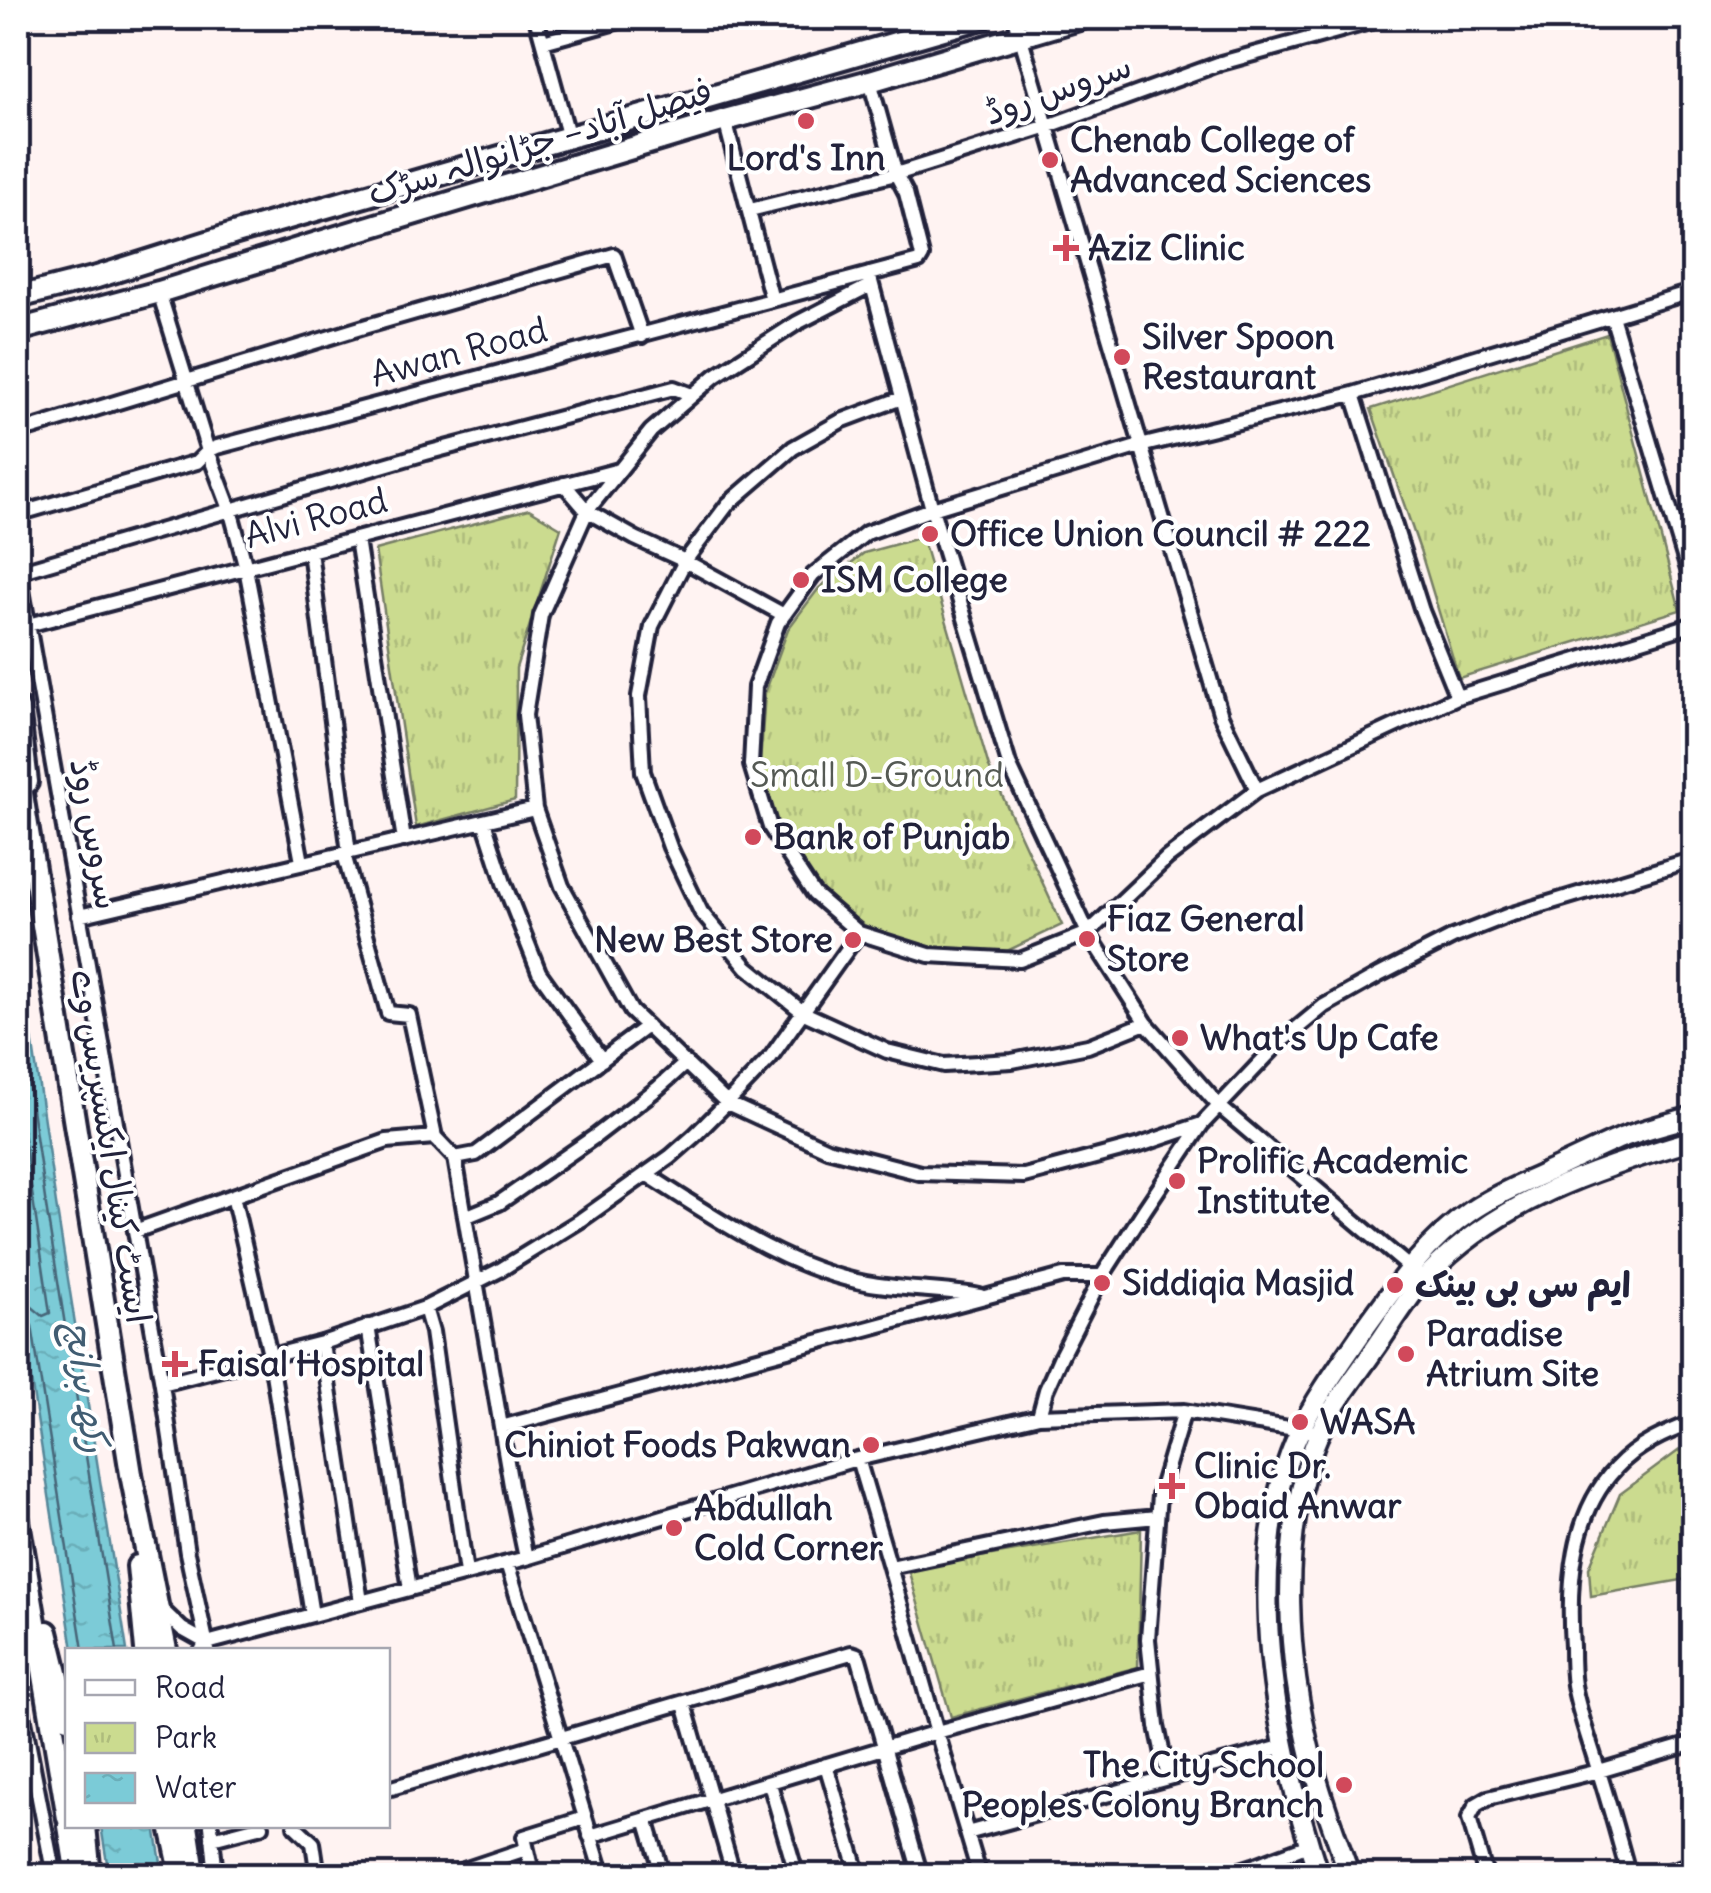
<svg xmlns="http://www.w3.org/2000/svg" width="1711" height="1893" font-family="Delius,'Playpen Sans Arabic',sans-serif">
<defs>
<pattern id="park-tufts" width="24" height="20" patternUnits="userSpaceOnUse" patternTransform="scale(2.5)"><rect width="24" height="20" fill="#cbdb8f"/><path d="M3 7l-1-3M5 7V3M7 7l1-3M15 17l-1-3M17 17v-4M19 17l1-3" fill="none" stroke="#aebc7c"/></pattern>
<pattern id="water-ripples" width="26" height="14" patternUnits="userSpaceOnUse" patternTransform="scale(2.5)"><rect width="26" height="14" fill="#7bcbd7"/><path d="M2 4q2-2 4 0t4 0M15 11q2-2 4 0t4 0" fill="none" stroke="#6aaeb9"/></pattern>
</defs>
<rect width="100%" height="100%" fill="#fff3f2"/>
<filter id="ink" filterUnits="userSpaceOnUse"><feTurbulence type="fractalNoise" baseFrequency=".01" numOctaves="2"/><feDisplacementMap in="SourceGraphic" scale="20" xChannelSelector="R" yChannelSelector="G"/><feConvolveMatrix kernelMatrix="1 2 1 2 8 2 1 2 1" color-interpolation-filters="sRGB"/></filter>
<g filter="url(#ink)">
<path fill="url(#park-tufts)" stroke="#767e65" stroke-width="2.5" d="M 1607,334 L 1680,610 L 1459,678 L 1420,550 L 1371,409 Z
M 529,509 L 561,528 L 516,668 L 515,800 L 416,827 L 375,550 Z
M 922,537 L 989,767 L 1062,925 L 1007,951 L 927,949 L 868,928 L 816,889 L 778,826 L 760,764 L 765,693 L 788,629 L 819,588 L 864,553 Z
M 1693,1440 L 1693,1578 L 1591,1596 L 1589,1568 L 1620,1494 Z
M 1141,1530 L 1138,1667 L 951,1717 L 908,1569 Z"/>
<path fill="url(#water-ripples)" stroke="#578799" stroke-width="2.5" d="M 18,941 L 56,1204 L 127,1650 L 73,1650 L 18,1296 Z
M 101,1826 L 155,1826 L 163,1875 L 109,1875 Z"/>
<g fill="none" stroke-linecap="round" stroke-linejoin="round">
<path stroke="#466679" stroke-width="2.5" d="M 18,1011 L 46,1206 L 117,1650
M 18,1098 L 50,1313 L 43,1316 L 31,1306 L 18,1303
M 18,1316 L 27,1318 L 32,1326 L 83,1650"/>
<g stroke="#22223b" stroke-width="20">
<path id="street" d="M 536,18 L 569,138
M 1015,18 L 1221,716 L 1257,790
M 543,42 L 630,18
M 725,120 L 772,300
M 750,210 L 896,174 L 1048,126 L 1221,63 L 1384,18
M 869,274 L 932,509 L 1009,764 L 1088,933 L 1146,1023 L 1220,1107 L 1409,1267
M 871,285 L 797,323 L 715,376 L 651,431 L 587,511 L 541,615 L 525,715 L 535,809 L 562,886 L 631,1011 L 727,1103 L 827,1149 L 920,1173 L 1024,1176 L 1140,1145 L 1202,1124
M 1694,291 L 1353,394 L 1140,446 L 932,509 L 866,533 L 813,575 L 778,623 L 755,687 L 751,765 L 770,827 L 814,894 L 859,933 L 929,955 L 1020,960 L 1088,933 L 1167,858 L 1257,790 L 1457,697 L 1694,624
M 159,292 L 208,451 L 230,509 L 246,568 L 302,862
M 1612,316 L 1694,590
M 1353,394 L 1422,611 L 1457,697
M 902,398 L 841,421 L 793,448 L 728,504 L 685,561 L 652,626 L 639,696 L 643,772 L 670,847 L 701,912 L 747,967 L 804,1013 L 887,1051 L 944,1065 L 1012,1061 L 1088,1046 L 1146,1023
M 18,430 L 33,428 L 367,326 L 614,255 L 642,336
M 564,484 L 587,511 L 635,538 L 685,561 L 784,615
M 18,514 L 197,462 L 208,451 L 217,447 L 919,261 L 922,256 L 906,193 L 896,174 L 870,81
M 357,539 L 404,840
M 310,551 L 349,853
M 18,567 L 162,1384 L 187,1553 L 208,1650
M 18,572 L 426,453 L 674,388 L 692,395
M 28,625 L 619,470
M 484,821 L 505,886 L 539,972 L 602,1060
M 344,854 L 388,1013 L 409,1015 L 435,1137
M 79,916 C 231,879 383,845 535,809
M 455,1158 L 476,1154 L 647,1026
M 646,1174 C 714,1217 785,1268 866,1283 C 902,1290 943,1289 980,1296
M 233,1196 L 270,1355 L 312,1615
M 465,1217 L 499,1203 L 597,1135 L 658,1088 L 686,1063
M 135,1231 L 387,1141 L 435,1137 L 455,1158 L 512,1491 L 526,1558
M 425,1308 L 432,1332 L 466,1573
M 368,1326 L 410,1589
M 322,1343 L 361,1602
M 162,1384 L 322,1343 L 425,1308 L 500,1270 L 581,1220 L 670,1157 L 694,1136 L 727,1103 L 770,1058 L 859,933
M 1039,1416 L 1046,1390 L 1061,1356 L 1102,1276 L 1145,1209 L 1202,1124 L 1279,1043 L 1324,1006 L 1379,975 L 1453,937 L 1509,915 L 1694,859
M 501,1427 L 1063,1276 L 1102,1276
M 858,1459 L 890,1567
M 507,1563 L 603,1876
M 158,1606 L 182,1629 L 207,1643
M 202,1649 L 207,1643 L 526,1558 L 853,1460 L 1039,1416 L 1184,1411
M 1151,1673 L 937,1732 L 890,1567 L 1104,1522 L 1157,1517
M 18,1689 L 54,1876
M 684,1704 L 734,1876
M 826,1765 L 859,1876
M 1168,1778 L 1157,1726 L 1148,1639 L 1159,1495 L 1184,1411 L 1320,1433
M 770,1784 L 797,1876
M 388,1789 L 851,1653 L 857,1655 L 859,1659 L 921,1876
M 646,1819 L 663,1876
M 211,1826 L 216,1876
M 295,1826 L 313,1843 L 318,1876
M 967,1833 L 1285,1746
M 590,1836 L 937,1732 L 980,1876
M 212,1839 L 262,1826
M 446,1876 L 526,1849
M 533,1876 L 524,1837 L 585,1818
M 1222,1876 L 1253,1866 L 1309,1845
M 1486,1876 L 1469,1818 L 1476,1805 L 1488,1798 L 1599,1771 L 1694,1743
M 1629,1876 C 1619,1839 1609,1802 1597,1766 C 1589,1739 1579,1713 1574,1685 C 1572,1673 1572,1660 1572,1647 C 1568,1586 1571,1515 1616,1468 C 1637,1445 1665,1433 1694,1422
M 1655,1876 L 1694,1863"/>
</g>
<g stroke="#22223b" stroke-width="25">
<path id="secondary" d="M 1319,1876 C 1276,1744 1238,1561 1300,1431 C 1316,1397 1344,1359 1365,1328 C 1396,1285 1426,1242 1471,1211 C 1494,1195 1520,1185 1545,1173 C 1570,1162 1595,1149 1621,1138 C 1644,1129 1670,1123 1694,1116
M 1350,1876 C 1337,1838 1321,1799 1312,1760 C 1287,1661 1278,1544 1314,1446 C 1327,1411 1353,1381 1374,1350 C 1391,1326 1407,1298 1427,1276 C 1498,1201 1597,1168 1694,1140"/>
</g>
<g stroke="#22223b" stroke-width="28">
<path id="primary" d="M 18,297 L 97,277 L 233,234 L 982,18
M 18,330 L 159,292 L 343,235 L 725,120 L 870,81 L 1082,18
M 18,708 L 27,782
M 18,769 L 131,1474 L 166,1650
M 18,1521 L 68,1818
M 138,1566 L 146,1650
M 47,1632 L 68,1718
M 69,1826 L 77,1876
M 85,1826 L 90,1876
M 171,1826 L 182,1876
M 187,1826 L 194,1873"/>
</g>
<use href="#street" stroke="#fff" stroke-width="12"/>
<use href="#secondary" stroke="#fff" stroke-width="18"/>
<use href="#primary" stroke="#fff" stroke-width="20"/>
</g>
</g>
<g fill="#d1495b" stroke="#fff" stroke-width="4">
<circle cx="806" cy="121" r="10"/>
<circle cx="1050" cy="160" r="10"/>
<path d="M1061 233h10v10h10v10h-10v10h-10v-10h-10v-10h10z"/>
<circle cx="1122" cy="357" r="10"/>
<circle cx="930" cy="534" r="10"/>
<circle cx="801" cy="580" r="10"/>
<circle cx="753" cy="837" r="10"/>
<circle cx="1087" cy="939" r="10"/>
<circle cx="853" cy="940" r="10"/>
<circle cx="1180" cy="1038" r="10"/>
<circle cx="1177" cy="1181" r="10"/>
<circle cx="1102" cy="1283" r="10"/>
<circle cx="1395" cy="1285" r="10"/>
<circle cx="1406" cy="1354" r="10"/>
<path d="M170 1349h10v10h10v10h-10v10h-10v-10h-10v-10h10z"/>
<circle cx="1300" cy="1422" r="10"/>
<circle cx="871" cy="1445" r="10"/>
<path d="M1167 1471h10v10h10v10h-10v10h-10v-10h-10v-10h10z"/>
<circle cx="674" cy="1528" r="10"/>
<circle cx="1344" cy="1785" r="10"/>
</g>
<g text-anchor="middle" stroke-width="8" stroke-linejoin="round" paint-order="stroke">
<g font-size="35" fill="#22223b" stroke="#fff">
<text transform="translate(1058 89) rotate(-19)" y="12">سروس روڈ</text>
<text transform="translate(540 142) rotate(-17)" y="12">فیصل آباد– جڑانوالہ سڑک</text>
<text transform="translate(459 352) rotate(-15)" y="12">Awan Road</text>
<text transform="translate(316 518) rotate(-15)" y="12">Alvi Road</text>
<text transform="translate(95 834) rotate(80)" y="12">سروس روڈ</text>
<text transform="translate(111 1146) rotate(81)" y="12">ایسٹ کینال ایکسپریس وے</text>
</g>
<g font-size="35" font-weight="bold" fill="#22223b" stroke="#fff" text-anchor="start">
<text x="1070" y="152">Chenab College of<tspan x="1070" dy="40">Advanced Sciences</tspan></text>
<text x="806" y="170" text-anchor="middle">Lord's Inn</text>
<text x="1088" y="260">Aziz Clinic</text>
<text x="1142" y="349">Silver Spoon<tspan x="1142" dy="40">Restaurant</tspan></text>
<text x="950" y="546">Office Union Council # 222</text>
<text x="821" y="592">ISM College</text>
<text x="773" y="849">Bank of Punjab</text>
<text x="1107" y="931">Fiaz General<tspan x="1107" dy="40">Store</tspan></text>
<text x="833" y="952" text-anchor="end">New Best Store</text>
<text x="1200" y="1050">What's Up Cafe</text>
<text x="1197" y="1173">Prolific Academic<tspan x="1197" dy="40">Institute</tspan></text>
<text x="1122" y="1295">Siddiqia Masjid</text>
<text x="1415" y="1297">ایم سی بی بینک</text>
<text x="1426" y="1346">Paradise<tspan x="1426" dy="40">Atrium Site</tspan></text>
<text x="198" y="1376">Faisal Hospital</text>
<text x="1320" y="1434">WASA</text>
<text x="851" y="1457" text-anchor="end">Chiniot Foods Pakwan</text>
<text x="1194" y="1478">Clinic Dr.<tspan x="1194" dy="40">Obaid Anwar</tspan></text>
<text x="694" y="1520">Abdullah<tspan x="694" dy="40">Cold Corner</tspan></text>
<text x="1324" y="1777" text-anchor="end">The City School<tspan x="1324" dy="40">Peoples Colony Branch</tspan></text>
</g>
<g font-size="35" fill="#555a54" stroke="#fff">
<text x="877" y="787">Small D-Ground</text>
</g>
<g font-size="38" font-style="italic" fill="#415d72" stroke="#fff">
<text transform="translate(87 1387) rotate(82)" y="13">رکھ برانچ</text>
</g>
</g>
<rect width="1711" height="1893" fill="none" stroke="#fff" stroke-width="60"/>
<rect x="30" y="30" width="1651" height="1833" fill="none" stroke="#22223b" stroke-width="4" filter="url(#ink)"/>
<rect x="65" y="1648" width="325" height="180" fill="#ffffff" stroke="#a7a7b1" stroke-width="2.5"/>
<rect x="85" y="1680" width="50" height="15" fill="#ffffff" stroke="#a7a7b1" stroke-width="2.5"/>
<text x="155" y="1698" font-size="30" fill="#22223b">Road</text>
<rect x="85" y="1723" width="50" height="30" fill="url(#park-tufts)" stroke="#a7a7b1" stroke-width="2.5"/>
<text x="155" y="1748" font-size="30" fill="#22223b">Park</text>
<rect x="85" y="1773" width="50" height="30" fill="url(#water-ripples)" stroke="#a7a7b1" stroke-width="2.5"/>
<text x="155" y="1798" font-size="30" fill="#22223b">Water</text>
</svg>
